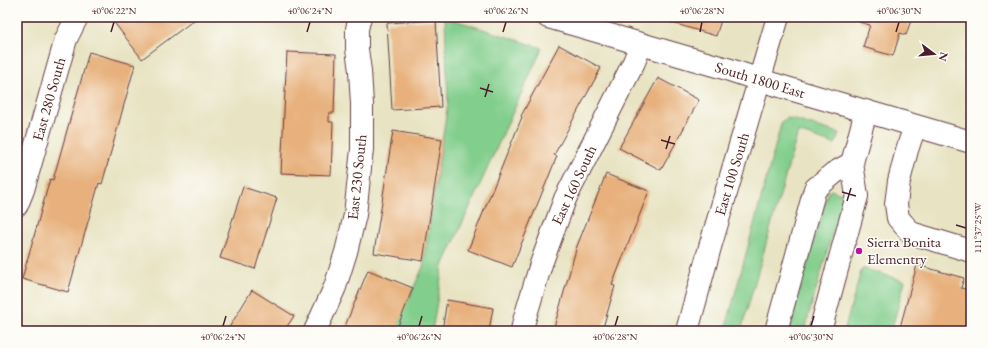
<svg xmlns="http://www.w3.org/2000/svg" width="988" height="348" font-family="'EB Garamond',serif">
<rect width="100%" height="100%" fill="#fdfcf7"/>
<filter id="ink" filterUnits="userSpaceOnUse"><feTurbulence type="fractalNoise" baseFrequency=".025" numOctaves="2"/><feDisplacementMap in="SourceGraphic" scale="8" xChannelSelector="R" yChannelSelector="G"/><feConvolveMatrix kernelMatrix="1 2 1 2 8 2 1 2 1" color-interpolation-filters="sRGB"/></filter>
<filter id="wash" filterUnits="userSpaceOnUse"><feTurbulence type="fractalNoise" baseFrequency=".012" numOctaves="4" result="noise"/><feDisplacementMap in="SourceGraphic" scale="16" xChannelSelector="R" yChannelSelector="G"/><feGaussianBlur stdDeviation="0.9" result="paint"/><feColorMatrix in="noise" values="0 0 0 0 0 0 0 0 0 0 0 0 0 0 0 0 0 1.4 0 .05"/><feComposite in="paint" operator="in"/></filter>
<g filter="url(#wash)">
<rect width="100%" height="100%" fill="#e8e3c2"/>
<path fill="#82ce8c" stroke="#66765c" d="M 445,17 L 542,48 L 443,266 L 432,331 L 394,331 L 423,267 L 448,102 Z
M 788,118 L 839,133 L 836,143 L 834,144 L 798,132 L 741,331 L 725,331 L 782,121 Z
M 831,190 L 841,194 L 843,197 L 804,331 L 788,331 L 828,192 Z
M 862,268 L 905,281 L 891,331 L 844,331 Z"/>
<g id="blocks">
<path fill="#e7b07c" d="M 110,17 L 198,17 L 142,59 Z
M 667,17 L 722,17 L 716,36 L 666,21 Z
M 860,17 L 912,17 L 906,35 L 900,33 L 893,56 L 863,47 L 870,25 L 859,22 Z
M 436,20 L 441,107 L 392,110 L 387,23 Z
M 559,45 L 601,68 L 554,155 L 557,156 L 512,267 L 468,250 L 522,117 L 521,116 Z
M 89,52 L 135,65 L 102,184 L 99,183 L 68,292 L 22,279 L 50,179 L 53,180 Z
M 287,52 L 336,54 L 334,113 L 329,113 L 329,122 L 333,122 L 331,175 L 281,173 Z
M 658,78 L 699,100 L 661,170 L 619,148 Z
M 393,131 L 442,139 L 423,261 L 374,253 Z
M 606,174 L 649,191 L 612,285 L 615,286 L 602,331 L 553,331 L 577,246 Z
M 243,187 L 277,198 L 255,269 L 220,258 Z
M 917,265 L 964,278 L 961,288 L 971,291 L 971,331 L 899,331 Z
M 368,270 L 413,288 L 396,331 L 343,331 Z
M 252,290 L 294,316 L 284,331 L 227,331 Z
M 447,300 L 493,308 L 489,331 L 442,331 Z"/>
</g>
</g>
<g filter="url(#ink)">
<use href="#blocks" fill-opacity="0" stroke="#623c42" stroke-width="1"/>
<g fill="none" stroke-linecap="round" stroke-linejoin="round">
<g stroke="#623c42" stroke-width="24">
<path id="minor" d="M 548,17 L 727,69 L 760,80 L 800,92 L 971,142
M 915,126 L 907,150 L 899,181 L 896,204 L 898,218 L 911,233 L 971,251
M 17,205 L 23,190 L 66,39 L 77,17
M 315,331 L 335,287 L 346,252 L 355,215 L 362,149 L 362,104 L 360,71 L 357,49 L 357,29 L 360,17
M 522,331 L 524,321 L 541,264 L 565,199 L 634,62 L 641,44
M 687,331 L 710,247 L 778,17
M 776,331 L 815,189 L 834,173 L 852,163 L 866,111
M 820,331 L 857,196 L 852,163"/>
</g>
<use href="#minor" stroke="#fff" stroke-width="22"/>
</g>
</g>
<path fill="none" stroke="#4a1f2b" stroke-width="1.5" d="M 111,32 L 114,22M 307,32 L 310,22M 503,32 L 506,22M 700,32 L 702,22M 896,32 L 899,22M 480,88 L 493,92M 485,97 L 489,84M 661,140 L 675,144M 666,149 L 670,136M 842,192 L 856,196M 847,201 L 851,188M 956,225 L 966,228M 223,326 L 226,316M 419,326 L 422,316M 615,326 L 618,316M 811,326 L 814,316"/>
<circle fill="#b5179e" stroke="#fdfcf7" stroke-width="1.5" cx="859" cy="251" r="4"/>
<g text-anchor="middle" stroke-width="3" stroke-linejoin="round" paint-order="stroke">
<g font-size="15" fill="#4a1f2b" stroke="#fdfcf7">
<text transform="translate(760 80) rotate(17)" y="5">South 1800 East</text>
<text transform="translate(49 99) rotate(-74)" y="5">East 280 South</text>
<text transform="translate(732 174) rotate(-73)" y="5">East 100 South</text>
<text transform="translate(357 177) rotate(-84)" y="5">East 230 South</text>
<text transform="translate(574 185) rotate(-65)" y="5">East 160 South</text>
</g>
<g font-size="15" fill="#4a1f2b" stroke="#fdfcf7" text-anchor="start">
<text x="867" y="247">Sierra Bonita<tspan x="867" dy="17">Elementry</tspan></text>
</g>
</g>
<rect width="988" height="348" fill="none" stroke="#fdfcf7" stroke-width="44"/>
<g transform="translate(934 54) rotate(106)" stroke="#fdfcf7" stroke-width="3" paint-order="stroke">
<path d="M0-3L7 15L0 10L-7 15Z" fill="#4a1f2b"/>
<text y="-6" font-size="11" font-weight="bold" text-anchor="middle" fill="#4a1f2b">N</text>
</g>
<rect x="22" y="22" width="944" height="304" fill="none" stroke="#4a1f2b" stroke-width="1.5"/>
<g font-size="10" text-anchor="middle" fill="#4a1f2b">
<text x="114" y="14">40°06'22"N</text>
<text x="310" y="14">40°06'24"N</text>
<text x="506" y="14">40°06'26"N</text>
<text x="702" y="14">40°06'28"N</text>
<text x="899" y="14">40°06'30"N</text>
<text transform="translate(977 228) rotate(-90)" y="4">111°37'25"W</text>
<text x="223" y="340">40°06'24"N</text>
<text x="419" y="340">40°06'26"N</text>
<text x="615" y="340">40°06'28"N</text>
<text x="811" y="340">40°06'30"N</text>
</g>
</svg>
